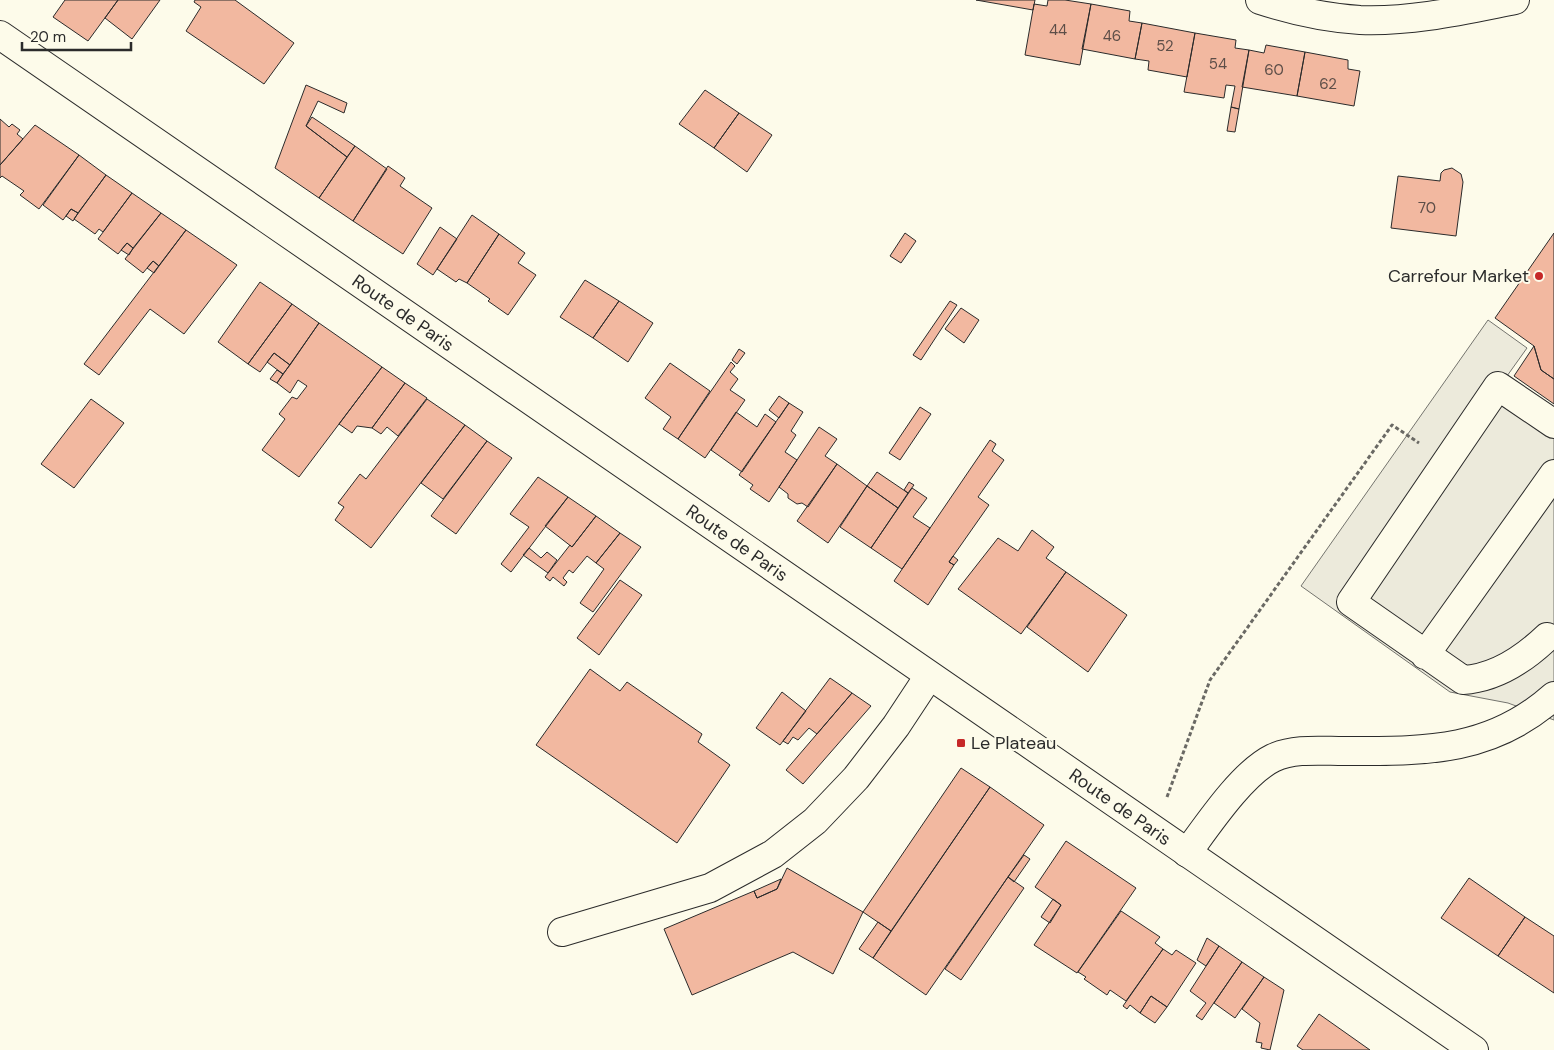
<svg xmlns="http://www.w3.org/2000/svg" width="1554" height="1050" font-family="'DM Sans',sans-serif">
<rect width="100%" height="100%" fill="#fdfbea"/>
<path fill="#eceadb" stroke="#74746e" d="M 1488,320 L 1527,348 L 1507,376 L 1554,411 L 1554,720 L 1508,703 L 1450,692 L 1301,586 Z"/>
<path fill="#f2b8a0" stroke="#2b2b2b" d="M 65,0 L 118,0 L 88,41 L 53,17 Z
M 118,0 L 160,0 L 132,39 L 105,18 Z
M 195,0 L 235,0 L 294,43 L 264,84 L 186,31 L 201,7 L 194,2 Z
M 976,0 L 1035,0 L 1033,10 Z
M 1048,0 L 1065,0 L 1091,4 L 1080,65 L 1025,55 L 1034,4 L 1047,6 Z
M 1091,4 L 1130,11 L 1129,21 L 1142,23 L 1135,59 L 1082,49 Z
M 1142,23 L 1195,33 L 1187,77 L 1148,70 L 1149,61 L 1135,59 Z
M 1195,33 L 1236,40 L 1235,48 L 1249,50 L 1239,109 L 1231,107 L 1235,86 L 1226,85 L 1224,98 L 1184,92 Z
M 1266,45 L 1305,52 L 1297,96 L 1242,87 L 1249,50 L 1264,53 Z
M 1305,52 L 1348,60 L 1348,69 L 1360,71 L 1354,106 L 1297,96 Z
M 306,85 L 347,103 L 344,113 L 318,101 L 306,126 L 347,157 L 319,198 L 275,168 Z
M 705,90 L 739,113 L 714,148 L 679,124 Z
M 1231,107 L 1239,109 L 1235,132 L 1227,131 Z
M 739,113 L 772,135 L 747,172 L 714,148 Z
M 312,117 L 355,146 L 347,157 L 306,126 Z
M 0,119 L 9,127 L 12,124 L 20,130 L 17,134 L 23,139 L 0,165 Z
M 35,125 L 79,155 L 39,209 L 20,195 L 24,191 L 2,176 L 0,178 L 0,165 Z
M 355,146 L 387,169 L 353,221 L 319,198 Z
M 79,155 L 106,175 L 78,213 L 71,209 L 63,220 L 43,205 Z
M 388,166 L 405,178 L 400,186 L 432,208 L 403,254 L 353,221 Z
M 1452,168 L 1461,174 L 1463,182 L 1456,236 L 1391,228 L 1398,176 L 1440,181 L 1441,173 L 1444,170 Z
M 106,175 L 132,193 L 103,232 L 99,229 L 95,234 L 74,219 Z
M 132,193 L 161,213 L 133,248 L 127,243 L 118,254 L 98,239 Z
M 71,209 L 78,213 L 73,221 L 66,216 Z
M 161,213 L 186,230 L 159,266 L 153,261 L 143,273 L 125,259 Z
M 472,215 L 499,234 L 467,283 L 459,279 L 456,282 L 437,269 Z
M 440,227 L 457,239 L 433,275 L 417,264 Z
M 186,230 L 237,265 L 184,334 L 150,309 L 99,375 L 84,364 Z
M 905,233 L 916,241 L 901,263 L 890,256 Z
M 1554,233 L 1554,379 L 1541,370 L 1534,346 L 1495,318 Z
M 499,234 L 525,253 L 518,263 L 536,275 L 508,315 L 488,301 L 490,299 L 467,283 Z
M 127,243 L 133,248 L 129,255 L 121,250 Z
M 153,261 L 159,266 L 154,273 L 147,268 Z
M 585,280 L 619,301 L 593,338 L 560,317 Z
M 260,282 L 292,304 L 248,364 L 218,342 Z
M 619,301 L 653,323 L 628,362 L 593,338 Z
M 950,301 L 957,305 L 921,360 L 913,355 Z
M 292,304 L 319,323 L 290,365 L 274,353 L 260,372 L 248,364 Z
M 961,308 L 979,320 L 964,343 L 945,329 Z
M 319,323 L 382,367 L 299,477 L 262,450 L 285,419 L 279,414 L 292,397 L 297,399 L 307,386 L 298,380 L 290,393 L 277,383 Z
M 1534,346 L 1541,370 L 1554,379 L 1554,404 L 1514,376 Z
M 739,349 L 745,353 L 737,364 L 732,360 Z
M 274,353 L 290,365 L 283,374 L 267,362 Z
M 731,362 L 735,366 L 730,372 L 738,379 L 730,390 L 745,400 L 705,458 L 678,439 Z
M 670,363 L 710,391 L 678,439 L 663,429 L 671,417 L 645,398 Z
M 382,367 L 405,383 L 372,428 L 357,426 L 352,433 L 339,424 Z
M 277,370 L 283,374 L 277,383 L 270,379 Z
M 405,383 L 427,398 L 398,436 L 387,427 L 381,434 L 372,428 Z
M 779,396 L 789,403 L 779,418 L 769,410 Z
M 91,399 L 124,423 L 74,488 L 41,464 Z
M 427,399 L 465,425 L 371,548 L 335,520 L 344,507 L 338,503 L 360,474 L 366,479 Z
M 789,403 L 803,412 L 791,431 L 796,435 L 785,452 L 797,460 L 769,502 L 750,489 L 753,485 L 739,475 Z
M 920,407 L 931,414 L 900,460 L 889,453 Z
M 736,412 L 757,427 L 765,414 L 776,422 L 742,472 L 711,450 Z
M 465,425 L 487,441 L 443,499 L 421,483 Z
M 819,427 L 837,439 L 825,456 L 837,464 L 808,507 L 802,503 L 797,504 L 788,498 L 788,494 L 779,487 Z
M 990,440 L 996,444 L 992,451 L 1004,460 L 978,497 L 989,505 L 949,562 L 954,565 L 928,605 L 894,581 Z
M 487,441 L 512,458 L 456,534 L 431,516 Z
M 837,464 L 867,486 L 828,543 L 797,521 Z
M 877,472 L 908,493 L 898,508 L 867,486 Z
M 538,477 L 568,497 L 511,572 L 501,564 L 529,527 L 510,514 Z
M 909,482 L 914,485 L 908,493 L 904,490 Z
M 867,486 L 898,508 L 871,548 L 840,527 Z
M 912,488 L 927,498 L 913,517 L 930,528 L 902,569 L 871,548 Z
M 568,497 L 596,516 L 572,547 L 545,526 Z
M 596,516 L 620,533 L 596,563 L 587,556 L 573,573 L 569,570 L 563,578 L 567,582 L 564,586 L 553,577 L 550,581 L 545,577 L 570,545 L 572,547 Z
M 1032,530 L 1054,547 L 1046,558 L 1066,572 L 1021,634 L 958,589 L 998,538 L 1018,551 Z
M 620,533 L 641,547 L 593,612 L 580,603 L 604,569 L 596,563 Z
M 529,548 L 541,558 L 547,552 L 557,560 L 548,573 L 523,555 Z
M 953,556 L 958,560 L 954,565 L 949,562 Z
M 1066,572 L 1127,615 L 1088,672 L 1027,627 Z
M 620,580 L 642,595 L 599,655 L 577,638 Z
M 590,669 L 620,691 L 627,682 L 702,734 L 698,742 L 730,765 L 677,843 L 536,745 Z
M 830,678 L 852,693 L 817,734 L 809,728 L 798,740 L 793,737 L 788,744 L 783,741 Z
M 782,692 L 806,711 L 780,745 L 756,728 Z
M 852,693 L 871,706 L 803,784 L 786,770 Z
M 961,768 L 990,787 L 891,931 L 863,912 Z
M 990,787 L 1044,825 L 926,995 L 873,958 Z
M 1066,841 L 1136,888 L 1077,973 L 1034,945 L 1061,905 L 1035,887 Z
M 1024,855 L 1030,859 L 1014,882 L 1008,877 Z
M 787,868 L 863,912 L 833,974 L 793,952 L 692,995 L 664,929 L 754,891 L 757,898 L 777,889 Z
M 1008,877 L 1024,888 L 961,980 L 945,969 Z
M 1469,878 L 1525,917 L 1498,956 L 1441,918 Z
M 781,879 L 777,889 L 757,898 L 754,891 Z
M 1053,899 L 1061,905 L 1050,923 L 1041,917 Z
M 1121,911 L 1160,937 L 1155,943 L 1163,949 L 1126,1001 L 1110,990 L 1107,995 L 1084,979 L 1086,977 L 1078,972 Z
M 1525,917 L 1554,936 L 1554,993 L 1498,956 Z
M 878,922 L 891,931 L 873,958 L 859,949 Z
M 1207,938 L 1219,946 L 1206,966 L 1197,960 Z
M 1219,946 L 1242,962 L 1202,1020 L 1196,1016 L 1206,1003 L 1190,991 Z
M 1163,949 L 1172,955 L 1176,950 L 1196,963 L 1167,1007 L 1151,996 L 1140,1013 L 1130,1005 L 1127,1009 L 1123,1006 Z
M 1242,962 L 1264,977 L 1235,1018 L 1214,1003 Z
M 1264,977 L 1284,990 L 1270,1050 L 1261,1048 L 1262,1043 L 1256,1042 L 1260,1023 L 1242,1009 Z
M 1151,996 L 1167,1007 L 1155,1023 L 1140,1013 Z
M 1319,1014 L 1370,1050 L 1303,1050 L 1297,1046 Z"/>
<g fill="none" stroke-linecap="round" stroke-linejoin="round">
<g stroke="#2b2b2b" stroke-width="30">
<path id="minor" d="M 1260,0 C 1291,10 1327,18 1360,20 C 1413,22 1464,10 1515,0
M 1547,637 C 1524,659 1496,678 1463,680 L 1351,602 L 1498,386 L 1554,424
M 1425,655 L 1554,474
M 1187,853 C 1207,826 1242,773 1273,758 C 1294,748 1321,751 1344,751 C 1424,751 1490,753 1554,696
M 562,932 L 710,888 L 773,854 L 815,821 L 856,778 L 896,726 L 929,676"/>
</g>
<g stroke="#2b2b2b" stroke-width="30">
<path id="major" d="M 0,35 L 1474,1050"/>
</g>
<path stroke="#6a6964" stroke-width="3" stroke-dasharray="4 2.5" stroke-linecap="butt" d="M 1167,797 L 1210,680 L 1392,425 L 1419,443"/>
<use href="#minor" stroke="#fdfbea" stroke-width="28"/>
<use href="#major" stroke="#fdfbea" stroke-width="28"/>
</g>
<g fill="#c62828" stroke="#fdfbea" stroke-width="2">
<circle cx="1539" cy="276" r="5"/>
<rect x="956" y="738" width="10" height="10" rx="2.5"/>
</g>
<g text-anchor="middle" stroke-width="4" stroke-linejoin="round" paint-order="stroke">
<g font-size="15" fill="#5d4e48">
<text x="1058" y="35">44</text>
<text x="1112" y="41">46</text>
<text x="1165" y="51">52</text>
<text x="1218" y="69">54</text>
<text x="1274" y="75">60</text>
<text x="1328" y="89">62</text>
<text x="1427" y="213">70</text>
</g>
<g font-size="18" fill="#2b2b2b" stroke="#fdfbea" text-anchor="end">
<text x="1529" y="282">Carrefour Market</text>
<text x="971" y="749" text-anchor="start">Le Plateau</text>
</g>
<g font-size="18" fill="#2b2b2b" stroke="#fdfbea">
<text transform="translate(403 313) rotate(35)" y="6">Route de Paris</text>
<text transform="translate(737 543) rotate(35)" y="6">Route de Paris</text>
<text transform="translate(1120 807) rotate(35)" y="6">Route de Paris</text>
</g>
</g>
<path d="M22 42v8h109v-8" fill="none" stroke="#2b2b2b" stroke-width="2.5"/>
<text x="30" y="42" font-size="15" fill="#2b2b2b" stroke="#fdfbea" stroke-width="4" paint-order="stroke">20 m</text>
</svg>
